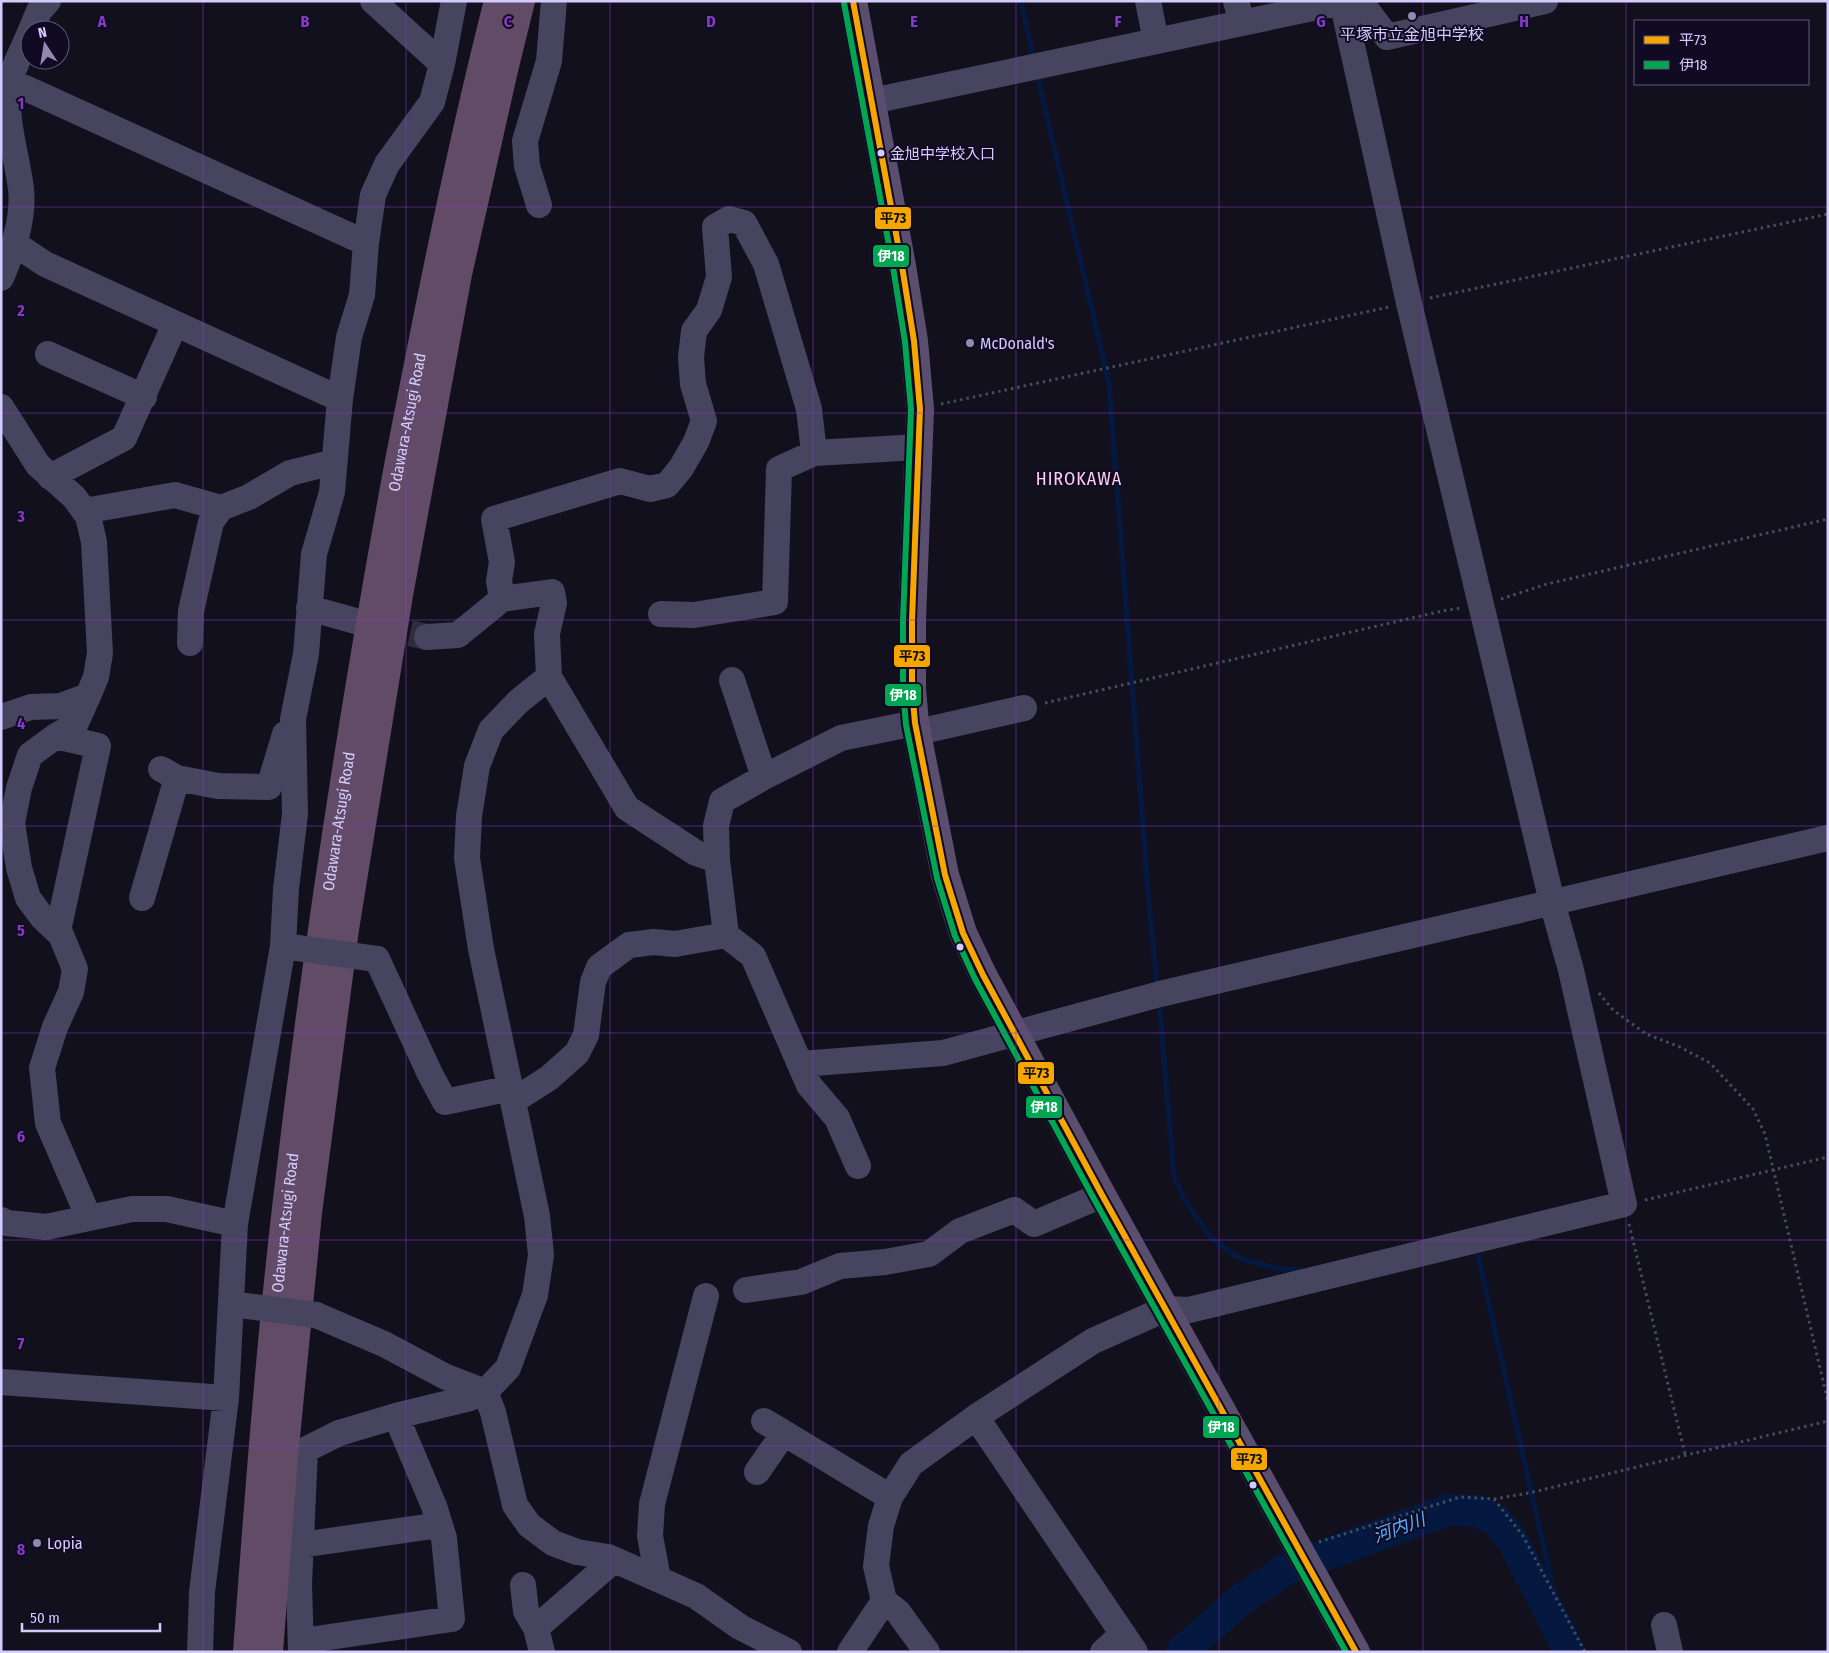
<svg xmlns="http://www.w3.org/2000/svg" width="1829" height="1653" font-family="'Fira Sans Condensed','Noto Sans JP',sans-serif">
<rect width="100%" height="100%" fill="#13101d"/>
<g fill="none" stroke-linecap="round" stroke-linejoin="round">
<path stroke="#05183f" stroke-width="5.5" d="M 1021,1 L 1034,60
M 1037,74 L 1109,383 L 1148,892 L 1157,987
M 1159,1001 L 1174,1176 L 1185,1201 L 1212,1239 L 1239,1258 L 1275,1268 L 1301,1270
M 1476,1247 L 1551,1579 L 1540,1594"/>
<path stroke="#05183f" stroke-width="32" d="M 1181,1652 L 1241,1600 L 1286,1569 L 1448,1510 L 1478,1511 L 1496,1520 L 1514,1543 L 1570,1652"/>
<path stroke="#302c3f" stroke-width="26" stroke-dasharray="26 13" stroke-linecap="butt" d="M 372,625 L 427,637"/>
<path stroke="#414e5e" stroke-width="3" stroke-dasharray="2.5 4" stroke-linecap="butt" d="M 1430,298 L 1828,214
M 941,404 L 1389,307
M 1501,599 L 1547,584 L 1828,519
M 1045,703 L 1442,611 L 1461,608
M 1599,993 L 1613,1010 L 1646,1034 L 1680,1047 L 1710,1063 L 1753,1109 L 1765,1134 L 1828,1402
M 1645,1200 L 1828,1157
M 1629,1224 L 1685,1454
M 1494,1499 L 1523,1536 L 1585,1652
M 1319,1542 L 1460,1497 L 1494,1499 L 1529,1493 L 1828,1421"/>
<path stroke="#46445e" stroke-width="26" d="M 373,1 L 442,64
M 1148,1 L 1156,41
M 1236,1 L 1242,23
M 1360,1 L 1387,37 L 1545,1
M 31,30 L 39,11 L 48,1
M 10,81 L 366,243
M 872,101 L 1346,1
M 539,205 L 527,166 L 525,141 L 549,61 L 554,1
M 15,244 L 45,264 L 340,399
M 1,278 C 13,250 24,220 21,189 C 17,154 3,118 10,82 C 13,66 24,48 30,32
M 48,354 L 144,397
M 1,407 L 38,465 L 74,497 L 88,516 L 94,542 L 100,653 L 96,677 L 88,696 L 61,706 L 31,707 L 1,717
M 50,477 L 124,438 L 175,324
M 84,511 L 175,495 L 221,508
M 502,599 L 499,581 L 502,562 L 494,519 L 620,481 L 650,489 L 667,485 L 681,468 L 696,442 L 704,421 L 693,384 L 691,357 L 694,331 L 709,310 L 719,277 L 715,227 L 729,219 L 744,223 L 766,264 L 809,409 L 814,453
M 309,608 L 359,622
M 661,614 L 694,615 L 775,602 L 779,469 L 814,453 L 919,447
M 427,637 L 458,635 L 502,599 L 552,592 L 554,603 L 547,634 L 549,677 L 627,808 L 696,853 L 717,860
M 190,643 L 191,611 L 211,522 L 221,508 L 249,497 L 290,473 L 334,462
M 732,680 L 764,777
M 88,696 L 75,725 L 56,736 L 30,755 L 19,788 L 12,823 L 19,868 L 28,898 L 42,917 L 61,935 L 75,969 L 71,992 L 55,1027 L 42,1068 L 48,1123 L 89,1218
M 918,732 L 1024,708
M 56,736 L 98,746 L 58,931
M 161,769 L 177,778 L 218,786 L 269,787 L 285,734
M 142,898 L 177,778
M 377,959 L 430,1074 L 445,1102 L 511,1088
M 801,1064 L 943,1053 L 1160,994 L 1828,838
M 513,1101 L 549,1078 L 577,1053 L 586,1035 L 593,982 L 599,967 L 629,945 L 654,942 L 675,944 L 726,935
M 858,1166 L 837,1118 L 809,1085 L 753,956 L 726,935 L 717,860 L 716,826 L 722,801 L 764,777 L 841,738 L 915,723
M 1,1220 L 7,1223 L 46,1227 L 132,1209 L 167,1209 L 235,1224
M 746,1290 L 801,1282 L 840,1266 L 885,1262 L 929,1254 L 960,1231 L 1014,1210 L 1034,1224 L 1102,1195
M 316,1315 L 384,1344 L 446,1377 L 485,1392 L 493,1412 L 515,1505 L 529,1525 L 553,1543 L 577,1552 L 608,1557 L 696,1596 L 740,1627 L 789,1652
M 1,1382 L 226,1398
M 976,1417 L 1135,1652
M 764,1421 L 890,1497
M 757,1472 L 784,1433
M 301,1545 L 440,1525
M 658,1579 L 650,1536 L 652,1504 L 706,1296
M 523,1585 L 526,1611 L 536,1628
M 1664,1625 L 1670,1652
M 302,1641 L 452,1619 L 444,1538 L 434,1506 L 396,1416
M 200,1652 L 202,1592 L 226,1398 L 235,1224 L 283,946 L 286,889 L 295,814 L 293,719 L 306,654 L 314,554 L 332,492 L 340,399 L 349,337 L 362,295 L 366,243 L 373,195 L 387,164 L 432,102 L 442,64 L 454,1
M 301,1652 L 299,1584 L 305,1450 L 339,1433 L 396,1416 L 470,1398 L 485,1392 L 508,1368 L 535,1295 L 541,1255 L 537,1216 L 481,949 L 467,858 L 469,816 L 477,766 L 491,730 L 519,701 L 549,677
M 542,1652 L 536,1628 L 614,1560
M 850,1652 L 884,1601
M 927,1652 L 898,1612 L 884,1601 L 876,1566 L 881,1526 L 890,1497 L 911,1464 L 976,1417 L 1093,1341 L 1165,1309 L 1189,1310 L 1624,1204 L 1571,970 L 1552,902 L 1409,303 L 1342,1
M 1103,1652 L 1123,1634"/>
<path stroke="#5a4e6f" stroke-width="28" d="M 853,1 L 902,266 L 914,341 L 920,409 L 912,621 L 912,689 L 915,723 L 945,875 L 963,933 L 983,975 L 1102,1195 L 1356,1652"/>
<g stroke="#624b66" stroke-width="28">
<path id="s1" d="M 247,1652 C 258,1504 269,1356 286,1208 C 315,958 353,709 399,461 C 429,307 459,154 498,1"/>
<path d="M 269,1652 L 284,1457 L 308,1213 L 345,929 L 399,595 L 458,274 L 504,70 L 521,1"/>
</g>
<path stroke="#46445e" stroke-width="26" d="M 283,946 L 377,959
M 231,1304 L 316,1315"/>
<g stroke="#100b22" stroke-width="10">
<path id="bus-1" d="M 853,1 L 902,266 L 914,341 L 920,409 L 912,621 L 912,689 L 915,723 L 945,875 L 963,933 L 983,975 L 1102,1195 L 1356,1652"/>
</g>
<g stroke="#100b22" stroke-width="10">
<path id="bus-2" d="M 844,3 L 893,267 L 905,342 L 911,409 L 903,621 L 903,690 L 906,725 L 937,878 L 955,936 L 975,979 L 1094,1199 L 1346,1652"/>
</g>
<use href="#bus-1" stroke="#f7a600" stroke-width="6"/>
<use href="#bus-2" stroke="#00a651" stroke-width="6"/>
</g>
<path fill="none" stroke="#843cc5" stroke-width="1" stroke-opacity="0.55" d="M 203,1 L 203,1652M 406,1 L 406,1652M 610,1 L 610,1652M 813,1 L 813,1652M 1016,1 L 1016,1652M 1219,1 L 1219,1652M 1423,1 L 1423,1652M 1626,1 L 1626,1652M 1,207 L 1828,207M 1,413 L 1828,413M 1,620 L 1828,620M 1,826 L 1828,826M 1,1033 L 1828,1033M 1,1240 L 1828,1240M 1,1446 L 1828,1446"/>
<g fill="#908ab0" stroke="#100b22" stroke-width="2">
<circle cx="1412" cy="16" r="5"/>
<circle cx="970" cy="343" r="5"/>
<circle cx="37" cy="1543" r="5"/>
</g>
<g fill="#d4ccff" stroke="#100b22" stroke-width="2">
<circle cx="881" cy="153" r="4.5"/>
<circle cx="960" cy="947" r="4.5"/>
<circle cx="1253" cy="1485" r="4.5"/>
</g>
<g text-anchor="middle" stroke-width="4" stroke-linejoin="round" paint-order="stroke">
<g font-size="15" fill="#d4ccff" stroke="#100b22" text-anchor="start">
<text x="890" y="159">金旭中学校入口</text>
</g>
<g font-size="16" fill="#d4ccff" stroke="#100b22" text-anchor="start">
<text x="1412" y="40" text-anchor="middle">平塚市立金旭中学校</text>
<text x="980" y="349">McDonald's</text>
<text x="47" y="1549">Lopia</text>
</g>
<g font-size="16" fill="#d4ccff" stroke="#100b22">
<text dy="6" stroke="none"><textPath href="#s1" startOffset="1241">Odawara-Atsugi Road</textPath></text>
<text dy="6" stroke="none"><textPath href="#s1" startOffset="836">Odawara-Atsugi Road</textPath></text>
<text dy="6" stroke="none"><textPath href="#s1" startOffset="431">Odawara-Atsugi Road</textPath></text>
</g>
<g font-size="18" letter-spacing="1" fill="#ffceec" stroke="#100b22">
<text x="1079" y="485">HIROKAWA</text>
</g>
<g font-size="18" font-style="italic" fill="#5aaeff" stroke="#100b22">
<text transform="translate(1399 1528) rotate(-20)" y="6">河内川</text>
</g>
</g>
<g font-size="16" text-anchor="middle" font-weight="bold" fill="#843cc5" stroke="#100b22" stroke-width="4" stroke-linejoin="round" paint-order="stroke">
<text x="102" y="27">A</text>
<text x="305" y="27">B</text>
<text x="508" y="27">C</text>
<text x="711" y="27">D</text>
<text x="914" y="27">E</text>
<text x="1118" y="27">F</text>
<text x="1321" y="27">G</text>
<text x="1524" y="27">H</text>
<text x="21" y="109">1</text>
<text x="21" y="316">2</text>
<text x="21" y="522">3</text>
<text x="21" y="729">4</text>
<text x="21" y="936">5</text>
<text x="21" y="1142">6</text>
<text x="21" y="1349">7</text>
<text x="21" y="1555">8</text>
</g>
<g stroke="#100b22" stroke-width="2">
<rect x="874" y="206" width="38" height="24" rx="5" fill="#f7a600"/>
<rect x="872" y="244" width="38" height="24" rx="5" fill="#00a651"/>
<rect x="893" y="644" width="38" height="24" rx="5" fill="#f7a600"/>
<rect x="884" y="683" width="38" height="24" rx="5" fill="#00a651"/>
<rect x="1017" y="1061" width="38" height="24" rx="5" fill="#f7a600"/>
<rect x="1025" y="1095" width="38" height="24" rx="5" fill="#00a651"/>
<rect x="1202" y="1415" width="38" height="24" rx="5" fill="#00a651"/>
<rect x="1230" y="1447" width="38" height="24" rx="5" fill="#f7a600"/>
</g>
<g font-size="14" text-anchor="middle" font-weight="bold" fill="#fff">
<text x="891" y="261">伊18</text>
<text x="903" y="700">伊18</text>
<text x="1044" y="1112">伊18</text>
<text x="1221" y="1432">伊18</text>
</g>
<g font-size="14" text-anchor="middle" font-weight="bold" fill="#111">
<text x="893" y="223">平73</text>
<text x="912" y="661">平73</text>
<text x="1036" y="1078">平73</text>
<text x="1249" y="1464">平73</text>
</g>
<rect width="1829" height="1653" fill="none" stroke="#d4ccff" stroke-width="5"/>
<rect x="1634" y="20" width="175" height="65" fill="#100b22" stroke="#5e587a"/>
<rect x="1644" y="36" width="25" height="8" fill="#f7a600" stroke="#5e587a"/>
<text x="1679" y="45" font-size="15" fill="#d4ccff">平73</text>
<rect x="1644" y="61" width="25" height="8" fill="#00a651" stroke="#5e587a"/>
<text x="1679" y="70" font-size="15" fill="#d4ccff">伊18</text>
<g transform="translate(45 45) rotate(348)"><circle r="24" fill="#100b22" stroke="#5e587a"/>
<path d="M0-4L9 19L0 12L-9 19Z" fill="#908ab0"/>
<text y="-8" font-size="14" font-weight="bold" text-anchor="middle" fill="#d4ccff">N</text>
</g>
<path d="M22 1623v8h138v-8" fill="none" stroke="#d4ccff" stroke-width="2.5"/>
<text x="30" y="1623" font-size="15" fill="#d4ccff" stroke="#100b22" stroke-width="4" paint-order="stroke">50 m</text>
</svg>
